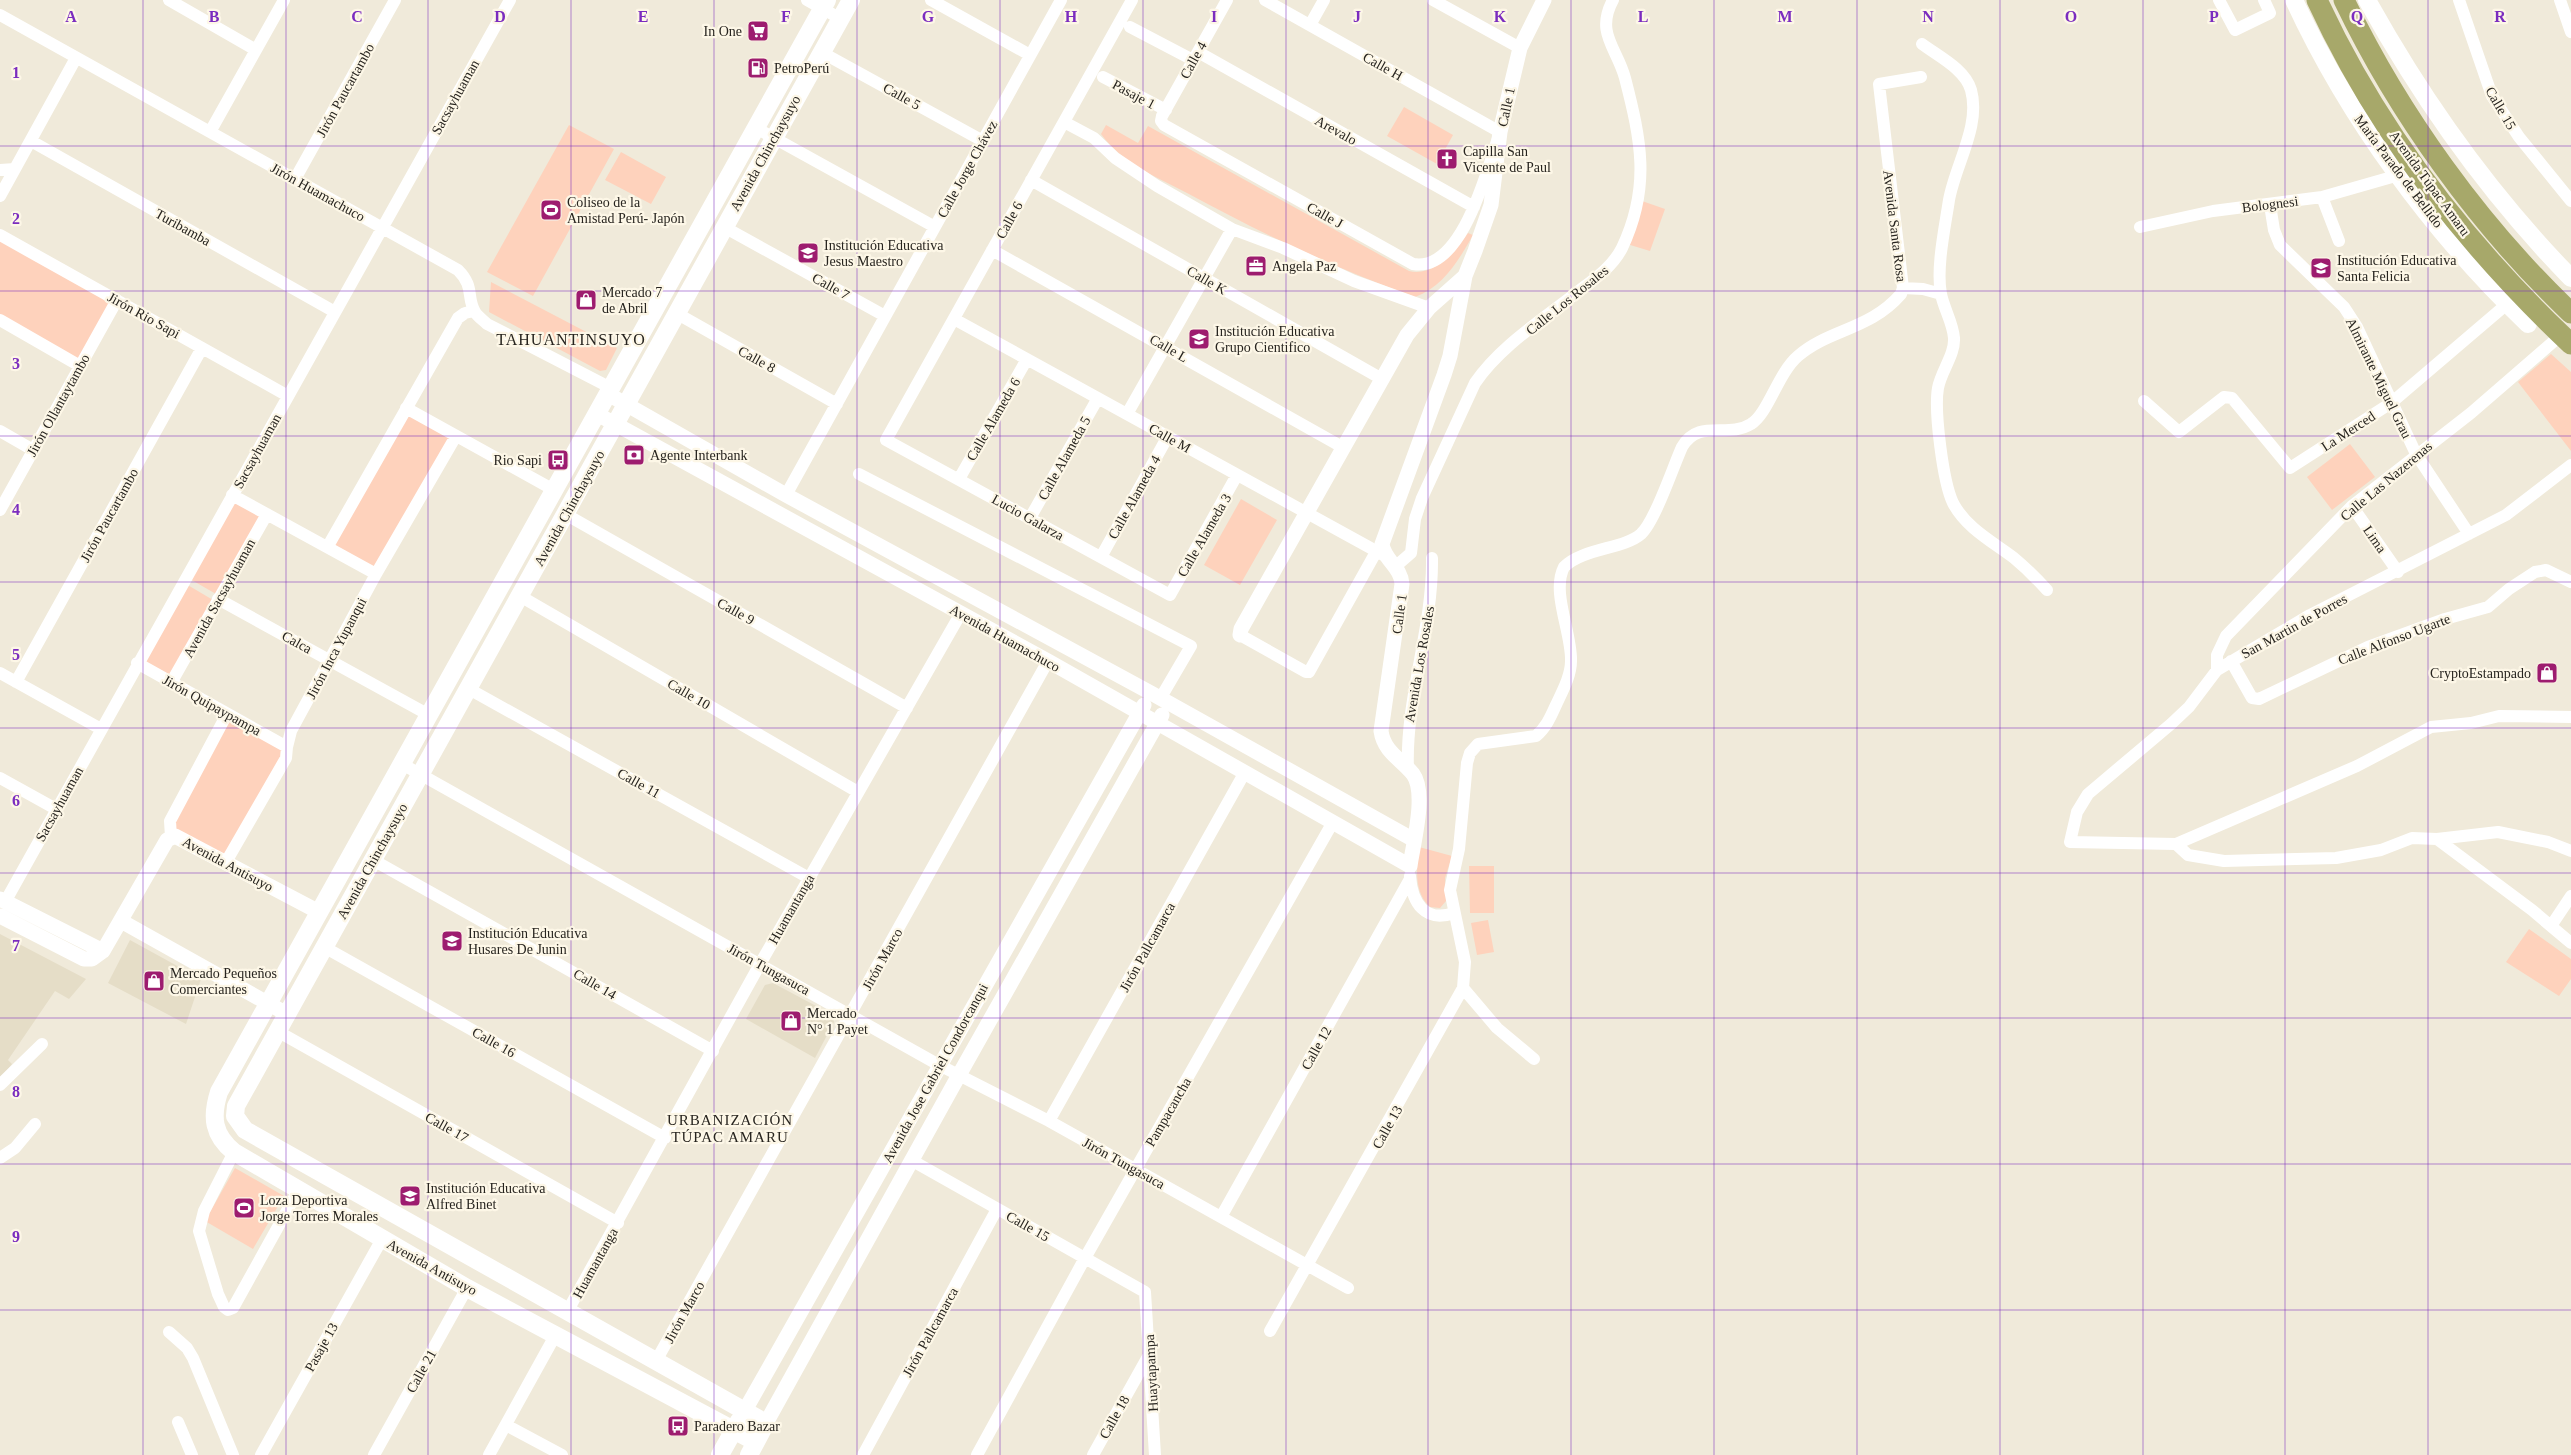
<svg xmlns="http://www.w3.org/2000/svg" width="2571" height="1455" font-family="Georgia,serif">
<rect width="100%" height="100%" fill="#f0eada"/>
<path fill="#e5ddc7" d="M 0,934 L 86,979 L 69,999 L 55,991 L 8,1060 L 12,1064 L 0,1079 Z
M 130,940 L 201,979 L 186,1024 L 108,983 Z
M 773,983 L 833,1015 L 834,1022 L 815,1058 L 746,1019 L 765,985 Z"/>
<path fill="#fed2bc" d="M 1404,107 L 1453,135 L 1437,164 L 1387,136 Z
M 569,125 L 614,149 L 533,296 L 487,272 Z
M 1106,125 L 1138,143 L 1148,126 L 1409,271 C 1435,277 1455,251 1468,233 L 1473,235 C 1459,260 1443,287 1415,297 C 1336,269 1261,233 1187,193 C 1156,177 1122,163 1101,134 Z
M 621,152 L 666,177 L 651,204 L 605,180 Z
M 1642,201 L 1665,209 L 1650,251 L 1627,244 Z
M 0,240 L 111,301 L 77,360 L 0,316 Z
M 491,282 L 617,348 L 606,370 L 600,371 L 489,312 Z
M 2551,354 L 2571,372 L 2571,451 L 2518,382 Z
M 407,413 L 452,438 L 376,569 L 332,545 Z
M 2350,444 L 2375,477 L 2332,510 L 2307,477 Z
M 1241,499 L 1277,520 L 1240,585 L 1204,565 Z
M 233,502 L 261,516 L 216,594 L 190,579 Z
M 186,584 L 213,600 L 171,678 L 143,662 Z
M 229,721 L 284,751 L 225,856 L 171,826 Z
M 1419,847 L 1452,856 L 1445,878 L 1446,901 L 1440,908 L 1430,907 C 1413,892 1417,867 1419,847 Z
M 1469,866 L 1494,866 L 1494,913 L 1470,913 Z
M 1488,920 L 1494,952 L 1477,955 L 1471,923 Z
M 2529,929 L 2571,959 L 2571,979 L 2559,996 L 2506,962 Z
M 235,1168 L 284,1196 L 253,1249 L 205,1221 Z"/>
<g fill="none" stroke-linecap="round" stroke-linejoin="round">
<path stroke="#fff" stroke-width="12" d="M 169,0 L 256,50
M 807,0 L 841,19
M 931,0 L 1030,55
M 1132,0 L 886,440 L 1170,595 L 1237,475
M 1227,0 L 1162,116 L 1161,121 L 1164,125 L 1413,264 C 1463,273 1488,166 1500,132 L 1265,0
M 1433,0 L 1520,48
M 2219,0 L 2235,30 L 2270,13 L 2264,0
M 2459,0 L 2492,96 L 2519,137 L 2571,201
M 2560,0 L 2571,32
M 0,15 L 458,270 C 475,287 466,297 475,312 C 477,316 483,320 487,324 L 611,388
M 1310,25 L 1324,0
M 1130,27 L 1193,60
M 1922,44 C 1938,56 1965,69 1971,90 C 1981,126 1955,165 1949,200 C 1945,227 1936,268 1941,294 C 1944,309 1953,323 1954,338 C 1955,355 1941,371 1938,388 C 1934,411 1943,482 1953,503 C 1966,528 1993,542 2014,558 C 2026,568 2037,579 2047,590
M 821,52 L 983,141
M 1198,52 L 1474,207
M 1103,77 L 1166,110
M 1064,122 L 1094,138 L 1115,158 L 1157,186 L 1232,229 L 1283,248 L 1354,281 L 1429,308
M 756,128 L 935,227
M 210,132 L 284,0
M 31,141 L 335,312
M 0,170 L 15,169
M 295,179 L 395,0
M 1031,180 L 1382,379
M 0,196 L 76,58
M 2322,197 L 2339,241
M 2270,205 L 2274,230 L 2280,245 L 2344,307 L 2357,327 L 2416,454 L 2469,534
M 724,227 L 885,316
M 2140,227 L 2213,211 L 2322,197 L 2399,175
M 0,235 L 288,396
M 992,250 L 1344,448
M 1903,288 L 1923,289 L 1941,294
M 676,313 L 837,404
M 954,319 L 1387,557
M 0,320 L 80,366
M 2144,401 L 2179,432 L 2224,397 L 2232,398 L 2290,468 L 2391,403 L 2514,298
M 406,408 L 554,490
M 1127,414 L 1232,229
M 0,431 L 33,450
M 2571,465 L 2506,515 L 2310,615 L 2217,670 L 2189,707 L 2171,724 L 2088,794 L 2077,812 L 2070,842 L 2176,844 L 2357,766 L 2431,727 L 2471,723 L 2499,716 L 2571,717
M 859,474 L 1191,646 L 1160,699
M 959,479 L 1027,359
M 232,495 L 376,574
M 786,495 L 1061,0
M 2352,506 L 2398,572
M 0,510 L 117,300
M 565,514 L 907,708
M 1030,518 L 1098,398
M 328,546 L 458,318 L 465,313 L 474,311
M 1101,557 L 1168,436
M 1396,566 L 1411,553 L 1415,519 L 1422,498 L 1475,383 C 1501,345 1544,319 1580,290 C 1596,278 1613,266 1622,248 C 1651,187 1641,140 1625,78 C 1617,48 1595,33 1613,0
M 520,596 L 858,792
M 218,599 L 429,715
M 1240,635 L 1306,672 L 1309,672 L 1376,552
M 2231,661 L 2252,698 L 2259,699 L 2368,647 L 2445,619 L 2488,607 L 2509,589 L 2535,572 L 2546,570 L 2571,582
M 137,663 L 287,747
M 2217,670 L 2217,655 L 2226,636 L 2352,506 L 2471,413 L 2561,335
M 0,673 L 101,729
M 16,682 L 202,348
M 171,683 L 267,514
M 469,689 L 809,878
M 402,764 L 939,1065 L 1049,1121 L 1348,1288
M 1408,770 C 1405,698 1433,630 1432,558
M 0,778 L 56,809
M 171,837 L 170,821 L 227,714
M 2437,839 L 2532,910 L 2571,943
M 2176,844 L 2188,855 L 2224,861 L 2336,858 L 2381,850 L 2412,838 L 2437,839 L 2498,832 L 2548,842 L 2571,851
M 373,860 L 713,1051
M 226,862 L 286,758 L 287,747 L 291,731 L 376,574 L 456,436
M 1410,876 C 1412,903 1425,923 1454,913
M 5,902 L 510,0
M 2551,926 L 2571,896
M 324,947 L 665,1138
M 1463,988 L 1497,1028 L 1534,1059
M 277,1031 L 618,1223
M 0,1085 L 42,1044
M 1049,1121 L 1245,772
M 234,1152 L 204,1211 L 199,1231 L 218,1294 L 224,1307 L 228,1310 L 233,1308 L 299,1189
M 0,1158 L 15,1148 L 35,1124
M 911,1160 L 1145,1292 L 1155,1455
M 1221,1217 L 1410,879
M 567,1312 L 760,964 L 961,613
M 1270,1331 L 1463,988 L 1465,962 L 1450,890 L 1459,849 L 1467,763 L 1470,753 L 1478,744 L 1536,736 C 1546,728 1551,716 1556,705 C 1562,692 1571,676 1571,661 C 1572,633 1551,592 1564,567 C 1583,548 1624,549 1641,534 C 1655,521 1673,467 1682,447 C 1699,418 1727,439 1751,424 C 1768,414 1778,373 1798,356 C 1829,329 1870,330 1901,294 L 1903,288 L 1879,84 L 1921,77
M 169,1332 L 187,1348 L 193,1358 L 233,1455
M 656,1361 L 1048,661
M 178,1422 L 192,1455
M 506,1425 L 562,1455
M 261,1455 L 382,1239
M 374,1455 L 467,1288
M 489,1455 L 556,1334
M 863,1455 L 997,1209
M 977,1455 L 1085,1258 L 1333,822
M 1093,1455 L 1150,1353"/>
<path stroke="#fff" stroke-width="15" d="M 608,394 L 786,495 L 1151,693 L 1414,840
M 597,414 L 1048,661 L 1410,866 C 1413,844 1427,793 1413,774 C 1401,759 1384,752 1381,731 L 1402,584 C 1401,567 1384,560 1382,544 L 1444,375 L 1450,356 L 1465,276
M 1240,635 L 1241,629 L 1407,335 L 1429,308 L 1465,276 L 1475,251 L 1491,205 L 1500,132 L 1520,48 L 1544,0
M 0,899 L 103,951
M 0,916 L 84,959 L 92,959 L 103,951 L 167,840 L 175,836 L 319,912
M 121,921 L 287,1014
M 744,1412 L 1144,705
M 766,1423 L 959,1075 L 1162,715"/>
<path stroke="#fff" stroke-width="18" d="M 2294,0 C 2349,119 2433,233 2528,324
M 2367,0 C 2423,101 2490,195 2571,278
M 756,1442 L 467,1288 L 234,1152 C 213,1135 211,1117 219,1092 L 827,0
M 720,1455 L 739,1421
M 749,1455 L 766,1423 L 245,1130 L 235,1116 L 236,1106 L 851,0"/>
<path stroke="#a7a86a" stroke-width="21" d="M 2317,0 C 2377,130 2467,246 2571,344
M 2344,0 C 2398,113 2480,227 2571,313"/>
</g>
<path fill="none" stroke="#7b2cbf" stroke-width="1" stroke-opacity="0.55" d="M 143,0 L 143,1455M 286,0 L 286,1455M 428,0 L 428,1455M 571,0 L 571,1455M 714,0 L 714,1455M 857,0 L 857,1455M 1000,0 L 1000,1455M 1143,0 L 1143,1455M 1286,0 L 1286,1455M 1428,0 L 1428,1455M 1571,0 L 1571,1455M 1714,0 L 1714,1455M 1857,0 L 1857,1455M 2000,0 L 2000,1455M 2143,0 L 2143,1455M 2285,0 L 2285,1455M 2428,0 L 2428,1455M 0,146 L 2571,146M 0,291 L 2571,291M 0,436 L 2571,436M 0,582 L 2571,582M 0,728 L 2571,728M 0,873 L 2571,873M 0,1018 L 2571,1018M 0,1164 L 2571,1164M 0,1310 L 2571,1310"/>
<defs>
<g id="supermarket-square" transform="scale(1.125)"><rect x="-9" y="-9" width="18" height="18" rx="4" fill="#9d1c6f" stroke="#fdf7e7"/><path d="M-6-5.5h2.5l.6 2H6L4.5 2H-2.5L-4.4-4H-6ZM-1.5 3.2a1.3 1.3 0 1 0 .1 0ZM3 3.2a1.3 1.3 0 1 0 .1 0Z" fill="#fff"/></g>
<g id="fuel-square" transform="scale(1.125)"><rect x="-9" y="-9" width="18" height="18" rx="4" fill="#9d1c6f" stroke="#fdf7e7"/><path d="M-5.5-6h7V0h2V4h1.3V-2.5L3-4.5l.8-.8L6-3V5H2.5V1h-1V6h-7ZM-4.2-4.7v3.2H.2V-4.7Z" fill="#fff"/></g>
<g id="church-square" transform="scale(1.125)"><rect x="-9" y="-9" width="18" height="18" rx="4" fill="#9d1c6f" stroke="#fdf7e7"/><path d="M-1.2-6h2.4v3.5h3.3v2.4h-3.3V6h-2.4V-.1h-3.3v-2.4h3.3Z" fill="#fff"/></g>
<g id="stadium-square" transform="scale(1.125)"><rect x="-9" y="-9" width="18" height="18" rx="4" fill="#9d1c6f" stroke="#fdf7e7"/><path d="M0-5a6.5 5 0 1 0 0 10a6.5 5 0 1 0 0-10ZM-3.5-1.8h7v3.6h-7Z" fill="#fff"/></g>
<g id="school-square" transform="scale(1.125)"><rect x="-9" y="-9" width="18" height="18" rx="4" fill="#9d1c6f" stroke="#fdf7e7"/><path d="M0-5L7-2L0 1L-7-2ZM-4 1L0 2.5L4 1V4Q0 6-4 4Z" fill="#fff"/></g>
<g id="office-square" transform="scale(1.125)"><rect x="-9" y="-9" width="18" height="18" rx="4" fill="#9d1c6f" stroke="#fdf7e7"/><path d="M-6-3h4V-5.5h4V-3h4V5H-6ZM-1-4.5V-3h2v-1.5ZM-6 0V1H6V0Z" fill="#fff"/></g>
<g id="shop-square" transform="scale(1.125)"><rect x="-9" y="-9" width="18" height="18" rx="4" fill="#9d1c6f" stroke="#fdf7e7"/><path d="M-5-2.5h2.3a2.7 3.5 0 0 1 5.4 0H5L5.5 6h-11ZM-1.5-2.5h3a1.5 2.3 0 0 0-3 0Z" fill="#fff"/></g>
<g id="bank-square" transform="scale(1.125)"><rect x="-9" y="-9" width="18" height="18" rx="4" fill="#9d1c6f" stroke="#fdf7e7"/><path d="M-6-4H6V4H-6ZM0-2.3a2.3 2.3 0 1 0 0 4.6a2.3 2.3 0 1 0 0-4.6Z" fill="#fff"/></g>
<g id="bus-square" transform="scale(1.125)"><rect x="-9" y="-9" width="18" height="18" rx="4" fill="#9d1c6f" stroke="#fdf7e7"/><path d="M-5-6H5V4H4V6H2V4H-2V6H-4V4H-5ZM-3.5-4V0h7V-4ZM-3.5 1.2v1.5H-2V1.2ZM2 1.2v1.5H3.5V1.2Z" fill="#fff"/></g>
</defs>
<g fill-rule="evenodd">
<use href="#supermarket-square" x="758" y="31"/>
<use href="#fuel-square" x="758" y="68"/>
<use href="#church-square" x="1447" y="159"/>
<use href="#stadium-square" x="551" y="210"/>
<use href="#school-square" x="808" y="253"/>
<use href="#office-square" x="1256" y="266"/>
<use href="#school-square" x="2321" y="268"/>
<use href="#shop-square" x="586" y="300"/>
<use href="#school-square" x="1199" y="339"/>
<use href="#bank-square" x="634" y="455"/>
<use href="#bus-square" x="558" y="460"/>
<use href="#shop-square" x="2547" y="673"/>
<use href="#school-square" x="452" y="941"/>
<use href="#shop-square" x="154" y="981"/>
<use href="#shop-square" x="791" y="1021"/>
<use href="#school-square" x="410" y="1196"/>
<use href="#stadium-square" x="244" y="1208"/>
<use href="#bus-square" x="678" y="1426"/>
</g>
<g text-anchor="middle" stroke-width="4.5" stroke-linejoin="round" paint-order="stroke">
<g font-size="14" fill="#27241f" stroke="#fdf7e7" text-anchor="start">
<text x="742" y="36" text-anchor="end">In One</text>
<text x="774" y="73">PetroPerú</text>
<text x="1463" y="156">Capilla San<tspan x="1463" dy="16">Vicente de Paul</tspan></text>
<text x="567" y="207">Coliseo de la<tspan x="567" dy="16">Amistad Perú- Japón</tspan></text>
<text x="824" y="250">Institución Educativa<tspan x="824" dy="16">Jesus Maestro</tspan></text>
<text x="2337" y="265">Institución Educativa<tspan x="2337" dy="16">Santa Felicia</tspan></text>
<text x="1272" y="271">Angela Paz</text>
<text x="602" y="297">Mercado 7<tspan x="602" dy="16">de Abril</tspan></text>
<text x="1215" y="336">Institución Educativa<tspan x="1215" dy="16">Grupo Cientifico</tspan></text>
<text x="650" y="460">Agente Interbank</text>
<text x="542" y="465" text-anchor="end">Rio Sapi</text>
<text x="2531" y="678" text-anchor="end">CryptoEstampado</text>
<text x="468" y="938">Institución Educativa<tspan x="468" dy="16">Husares De Junin</tspan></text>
<text x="170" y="978">Mercado Pequeños<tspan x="170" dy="16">Comerciantes</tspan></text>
<text x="807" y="1018">Mercado<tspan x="807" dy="16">N° 1 Payet</tspan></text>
<text x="426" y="1193">Institución Educativa<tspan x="426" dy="16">Alfred Binet</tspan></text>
<text x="260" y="1205">Loza Deportiva<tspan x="260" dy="16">Jorge Torres Morales</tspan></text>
<text x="694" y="1431">Paradero Bazar</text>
</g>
<g font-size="14" fill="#27241f" stroke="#fdf7e7">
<text transform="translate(1193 60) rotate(-61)" y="5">Calle 4</text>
<text transform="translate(1383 66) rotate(29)" y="5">Calle H</text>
<text transform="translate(345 90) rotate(-61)" y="5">Jirón Paucartambo</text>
<text transform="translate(1134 94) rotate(28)" y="5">Pasaje 1</text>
<text transform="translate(902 96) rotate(29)" y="5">Calle 5</text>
<text transform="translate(455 97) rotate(-61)" y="5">Sacsayhuaman</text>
<text transform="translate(1506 107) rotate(-78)" y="5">Calle 1</text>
<text transform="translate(2501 108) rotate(60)" y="5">Calle 15</text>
<text transform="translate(1336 130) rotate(29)" y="5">Arevalo</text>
<text transform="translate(765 153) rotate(-61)" y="5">Avenida Chinchaysuyo</text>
<text transform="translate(967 169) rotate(-61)" y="5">Calle Jorge Chávez</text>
<text transform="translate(2399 171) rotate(53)" y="5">María Parado de Bellido</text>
<text transform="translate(2430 183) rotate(54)" y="5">Avenida Túpac Amaru</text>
<text transform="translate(318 192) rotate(29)" y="5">Jirón Huamachuco</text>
<text transform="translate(2270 204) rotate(-7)" y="5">Bolognesi</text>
<text transform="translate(1325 215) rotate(29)" y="5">Calle J</text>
<text transform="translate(1009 220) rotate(-61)" y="5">Calle 6</text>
<text transform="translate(1895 226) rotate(83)" y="5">Avenida Santa Rosa</text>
<text transform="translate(183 227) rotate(29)" y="5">Turibamba</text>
<text transform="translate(1207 280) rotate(30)" y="5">Calle K</text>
<text transform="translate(831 286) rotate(29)" y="5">Calle 7</text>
<text transform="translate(1567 300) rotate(-39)" y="5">Calle Los Rosales</text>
<text transform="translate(144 315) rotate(29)" y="5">Jirón Rio Sapi</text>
<text transform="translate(1169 348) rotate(30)" y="5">Calle L</text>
<text transform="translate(757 359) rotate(29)" y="5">Calle 8</text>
<text transform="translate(2379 378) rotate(64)" y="5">Almirante Miguel Grau</text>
<text transform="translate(58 405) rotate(-61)" y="5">Jirón Ollantaytambo</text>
<text transform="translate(993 419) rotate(-60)" y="5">Calle Alameda 6</text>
<text transform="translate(2348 431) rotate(-33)" y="5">La Merced</text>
<text transform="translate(1170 438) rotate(29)" y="5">Calle M</text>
<text transform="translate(257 451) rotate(-61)" y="5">Sacsayhuaman</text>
<text transform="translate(1064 458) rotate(-61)" y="5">Calle Alameda 5</text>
<text transform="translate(2386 481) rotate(-40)" y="5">Calle Las Nazerenas</text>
<text transform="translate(1134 497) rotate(-61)" y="5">Calle Alameda 4</text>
<text transform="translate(569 508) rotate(-61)" y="5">Avenida Chinchaysuyo</text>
<text transform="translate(109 515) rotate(-61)" y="5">Jirón Paucartambo</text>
<text transform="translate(1028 517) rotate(29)" y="5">Lucio Galarza</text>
<text transform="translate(1204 535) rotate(-60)" y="5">Calle Alameda 3</text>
<text transform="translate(2375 539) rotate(55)" y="5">Lima</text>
<text transform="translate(219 598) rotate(-61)" y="5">Avenida Sacsayhuaman</text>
<text transform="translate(736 611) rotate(29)" y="5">Calle 9</text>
<text transform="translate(1399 614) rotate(-82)" y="5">Calle 1</text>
<text transform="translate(2294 626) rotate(-29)" y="5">San Martin de Porres</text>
<text transform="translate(1005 638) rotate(29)" y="5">Avenida Huamachuco</text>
<text transform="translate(2394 639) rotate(-21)" y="5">Calle Alfonso Ugarte</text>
<text transform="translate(297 642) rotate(29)" y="5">Calca</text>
<text transform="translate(336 648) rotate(-62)" y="5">Jirón Inca Yupanqui</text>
<text transform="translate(1419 664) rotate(-80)" y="5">Avenida Los Rosales</text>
<text transform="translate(689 694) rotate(30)" y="5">Calle 10</text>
<text transform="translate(212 705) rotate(29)" y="5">Jirón Quipaypampa</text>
<text transform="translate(639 783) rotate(29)" y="5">Calle 11</text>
<text transform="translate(59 804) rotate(-61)" y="5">Sacsayhuaman</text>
<text transform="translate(372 861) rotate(-61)" y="5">Avenida Chinchaysuyo</text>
<text transform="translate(228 864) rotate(28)" y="5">Avenida Antisuyo</text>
<text transform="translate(791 909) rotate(-60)" y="5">Huamantanga</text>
<text transform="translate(1147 947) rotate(-61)" y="5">Jirón Pallcamarca</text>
<text transform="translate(882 959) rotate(-61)" y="5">Jirón Marco</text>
<text transform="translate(769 969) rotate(29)" y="5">Jirón Tungasuca</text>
<text transform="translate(595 984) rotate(30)" y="5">Calle 14</text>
<text transform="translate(494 1042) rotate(29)" y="5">Calle 16</text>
<text transform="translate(1316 1048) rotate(-61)" y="5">Calle 12</text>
<text transform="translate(935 1073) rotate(-61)" y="5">Avenida Jose Gabriel Condorcanqui</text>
<text transform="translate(1168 1112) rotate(-60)" y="5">Pampacancha</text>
<text transform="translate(447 1127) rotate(29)" y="5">Calle 17</text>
<text transform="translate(1387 1127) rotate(-61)" y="5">Calle 13</text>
<text transform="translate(1124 1163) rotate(29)" y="5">Jirón Tungasuca</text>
<text transform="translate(1028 1226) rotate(29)" y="5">Calle 15</text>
<text transform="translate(595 1263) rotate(-61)" y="5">Huamantanga</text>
<text transform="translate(432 1267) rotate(29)" y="5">Avenida Antisuyo</text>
<text transform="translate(684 1312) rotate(-61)" y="5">Jirón Marco</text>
<text transform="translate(930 1332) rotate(-61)" y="5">Jirón Pallcamarca</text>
<text transform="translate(321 1347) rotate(-61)" y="5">Pasaje 13</text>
<text transform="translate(421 1371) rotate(-61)" y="5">Calle 21</text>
<text transform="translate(1151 1373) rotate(-93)" y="5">Huaytapampa</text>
<text transform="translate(1114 1417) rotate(-61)" y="5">Calle 18</text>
</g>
<g font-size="15" letter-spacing="1" fill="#27241f" stroke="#fdf7e7">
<text x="730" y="1125">URBANIZACIÓN<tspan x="730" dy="17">TÚPAC AMARU</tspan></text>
</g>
<g font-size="16" letter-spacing="1" fill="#27241f" stroke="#fdf7e7">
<text x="571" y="345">TAHUANTINSUYO</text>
</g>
</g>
<g font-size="16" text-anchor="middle" font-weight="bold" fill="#7b2cbf" stroke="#fdf7e7" stroke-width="4.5" stroke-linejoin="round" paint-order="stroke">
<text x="71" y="22">A</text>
<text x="214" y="22">B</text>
<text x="357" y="22">C</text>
<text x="500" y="22">D</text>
<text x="643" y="22">E</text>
<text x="786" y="22">F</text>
<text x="928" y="22">G</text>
<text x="1071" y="22">H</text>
<text x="1214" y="22">I</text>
<text x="1357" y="22">J</text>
<text x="1500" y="22">K</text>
<text x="1643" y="22">L</text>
<text x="1785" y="22">M</text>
<text x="1928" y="22">N</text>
<text x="2071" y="22">O</text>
<text x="2214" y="22">P</text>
<text x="2357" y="22">Q</text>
<text x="2500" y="22">R</text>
<text x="16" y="78">1</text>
<text x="16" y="224">2</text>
<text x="16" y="369">3</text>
<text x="16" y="515">4</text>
<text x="16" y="660">5</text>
<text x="16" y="806">6</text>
<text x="16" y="951">7</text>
<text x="16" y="1097">8</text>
<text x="16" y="1242">9</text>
</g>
</svg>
